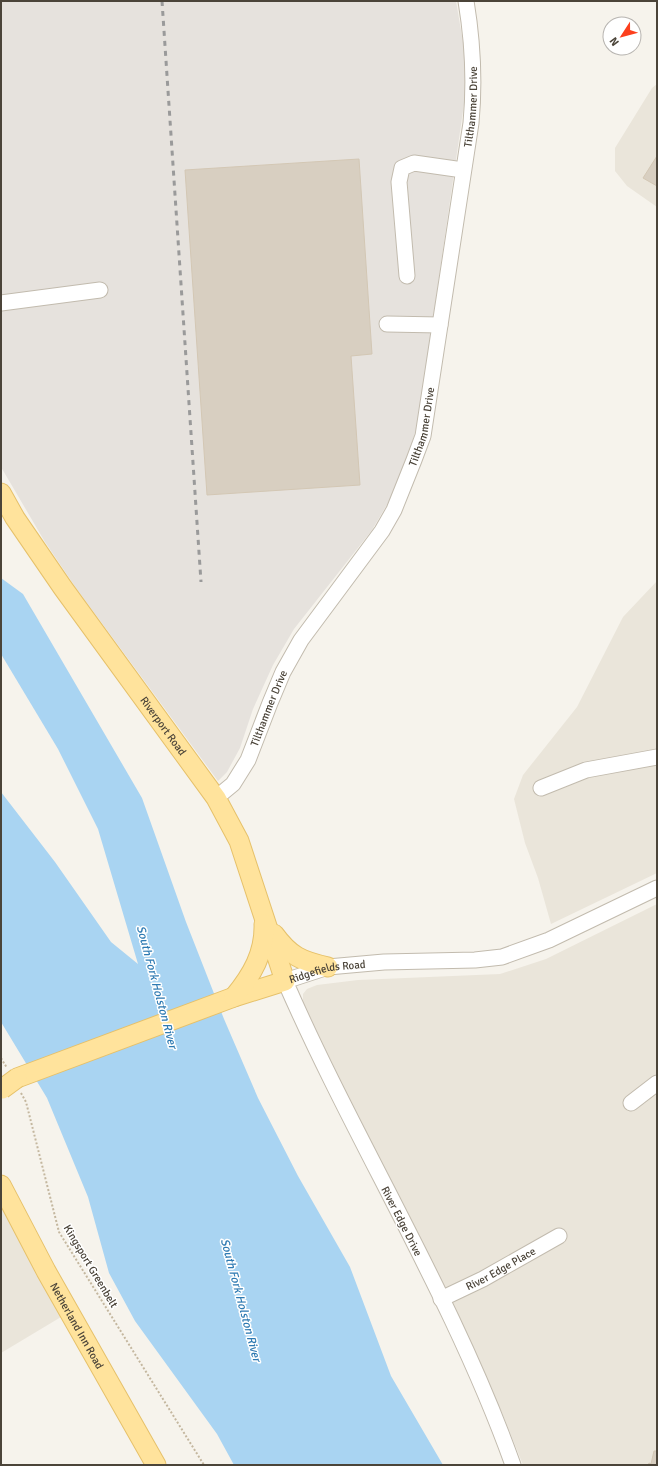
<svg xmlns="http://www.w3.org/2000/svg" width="658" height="1466" font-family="Signika,sans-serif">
<rect width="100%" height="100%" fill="#f6f3ec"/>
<path fill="#eae5da" d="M 657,84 L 657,207 L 627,186 L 615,171 L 615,148 L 652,88 Z
M 657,581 L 657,873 L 551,924 L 538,878 L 525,843 L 514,799 L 523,775 L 577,707 L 623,617 Z
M 657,904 L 657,1465 L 523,1465 L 503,1415 L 454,1311 L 332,1070 L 303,1003 L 303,994 L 307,989 L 317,985 L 358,980 L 500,974 L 546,959 Z
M 1,1206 L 61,1317 L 1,1353 Z"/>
<path fill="#e6e2dd" d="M 1,1 L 456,1 L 465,54 L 467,83 L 418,423 L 407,459 L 392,496 L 372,530 L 294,629 L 273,665 L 253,709 L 240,748 L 227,772 L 218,781 L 76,588 L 45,542 L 1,467 Z"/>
<path fill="#a9d4f2" d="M 1,578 L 23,594 L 142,798 L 186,922 L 224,1019 L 258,1098 L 298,1176 L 350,1267 L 391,1376 L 443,1465 L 234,1465 L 217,1434 L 135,1321 L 109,1273 L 88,1197 L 47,1098 L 1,1022 L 1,792 L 55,862 L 111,942 L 138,964 L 98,829 L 58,749 L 1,654 Z"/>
<path fill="#d8cfc1" stroke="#d3c7b4" d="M 657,156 L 657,186 L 643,178 Z
M 359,159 L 372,354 L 351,356 L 360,485 L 207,495 L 185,170 Z
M 654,1451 L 657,1451 L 657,1465 L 648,1465 L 649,1463 L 651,1464 Z"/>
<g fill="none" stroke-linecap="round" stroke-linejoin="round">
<g stroke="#c2bbae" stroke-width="17">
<g id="minor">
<path d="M 407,276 L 399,182 L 402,168 L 414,163 L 463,170"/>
<path d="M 1,303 L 100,290"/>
<path d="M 387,324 L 440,325"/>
<path d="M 541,788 L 586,770 L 657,757"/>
<path id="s1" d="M 216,798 L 233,784 L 248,760 L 270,703 L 283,672 L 301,640 L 382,531 L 394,510 L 414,460 L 423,436 L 471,123 C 475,80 473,43 466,1"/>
<path d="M 631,1103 L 657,1083"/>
<path id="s2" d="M 441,1299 L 483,1279 L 559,1236"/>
<path id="s3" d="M 513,1465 C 453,1297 356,1144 285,981 L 328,967 L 384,962 L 475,960 L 502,957 L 549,940 L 657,888"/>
</g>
</g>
<g stroke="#e6c16a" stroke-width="21">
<g id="major">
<path id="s4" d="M 1,493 L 15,518 L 63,588 L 216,798 L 239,841 L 285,981 L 234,997 L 17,1078"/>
<path d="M 274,934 C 290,956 301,961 328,967"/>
<path d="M 234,997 C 252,975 265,953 264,924"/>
<path id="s5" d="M 1,1185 L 46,1271 L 156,1465"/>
</g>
</g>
<path stroke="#c4b79f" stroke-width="2" stroke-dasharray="2 2" stroke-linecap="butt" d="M 1,1058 L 7,1068
M 21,1093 L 26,1102 L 59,1232 L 204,1465"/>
<use href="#minor" stroke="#fff" stroke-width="15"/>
<use href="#major" stroke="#ffe39c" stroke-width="19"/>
<path stroke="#9a9a9a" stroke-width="3" stroke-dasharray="5 5" stroke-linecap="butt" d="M 162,1 L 201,582"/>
<g stroke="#e6c16a" stroke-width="21" stroke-linecap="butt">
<path id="major-bridge" d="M 2,1089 L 17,1078"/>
</g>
<use href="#major-bridge" stroke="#ffe39c" stroke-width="19"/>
</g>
<g text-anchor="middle" stroke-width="3" stroke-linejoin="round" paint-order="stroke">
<g font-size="11" fill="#4b4439" stroke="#fff">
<text dy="4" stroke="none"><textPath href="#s1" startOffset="754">Tilthammer Drive</textPath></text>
<text dy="4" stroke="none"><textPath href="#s1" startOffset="430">Tilthammer Drive</textPath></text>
<text dy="4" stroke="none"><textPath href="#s1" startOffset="106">Tilthammer Drive</textPath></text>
<text dy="4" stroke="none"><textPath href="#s4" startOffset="284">Riverport Road</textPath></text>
<text dy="4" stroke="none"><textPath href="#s3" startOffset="579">Ridgefields Road</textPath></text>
<text transform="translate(402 1221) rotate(63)" y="4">River Edge Drive</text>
<text transform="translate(91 1266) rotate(59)" y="4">Kingsport Greenbelt</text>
<text dy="4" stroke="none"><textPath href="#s2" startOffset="67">River Edge Place</textPath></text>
<text dy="4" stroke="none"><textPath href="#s5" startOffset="160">Netherland Inn Road</textPath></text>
</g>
<g font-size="12" font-style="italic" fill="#2e7ab2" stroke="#fff">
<text transform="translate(157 987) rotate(75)" y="4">South Fork Holston River</text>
<text transform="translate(241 1300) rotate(75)" y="4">South Fork Holston River</text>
</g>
</g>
<rect width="658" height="1466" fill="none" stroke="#4b4439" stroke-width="4"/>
<g transform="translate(622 36) rotate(234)"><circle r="19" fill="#ffffff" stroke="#b7b4b0"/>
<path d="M0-3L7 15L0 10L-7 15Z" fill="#fc3f1d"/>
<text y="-6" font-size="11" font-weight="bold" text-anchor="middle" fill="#4b4439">N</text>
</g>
</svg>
